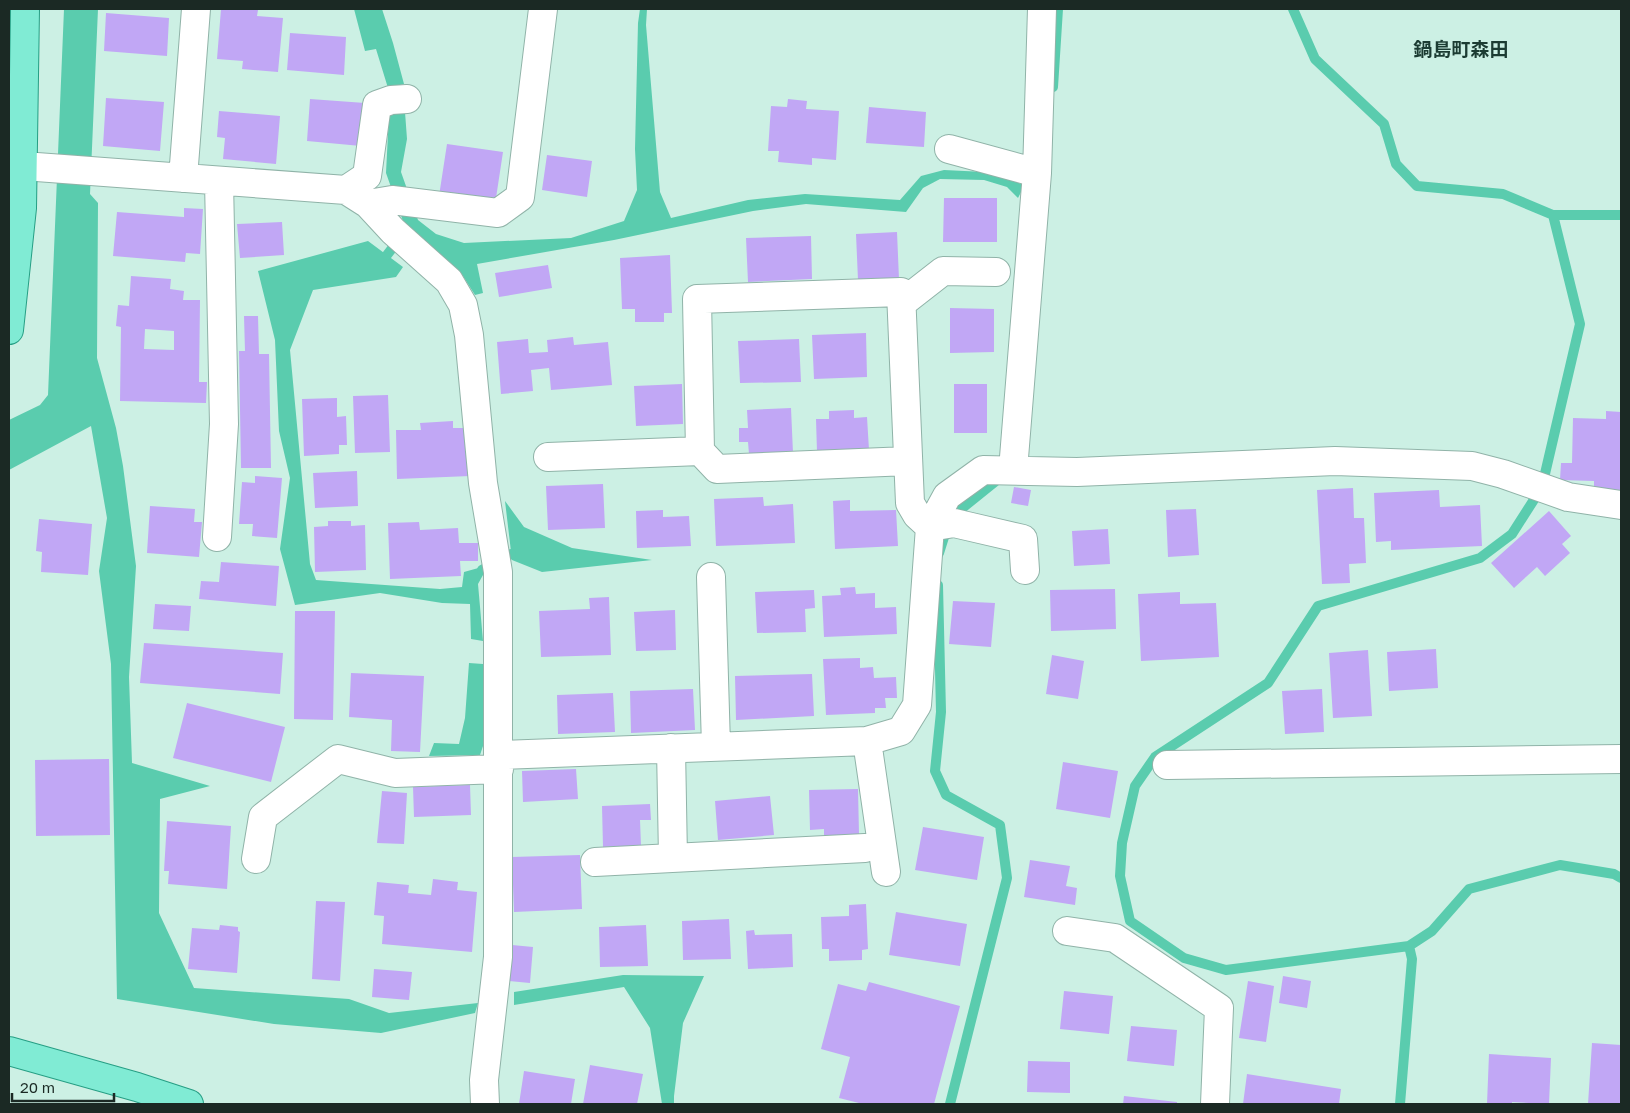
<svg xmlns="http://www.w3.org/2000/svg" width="1630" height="1113" font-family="'Golos Text','Noto Sans JP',sans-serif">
<rect width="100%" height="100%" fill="#ccf0e4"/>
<path fill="#5accae" d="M 64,9 L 98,9 L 90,194 L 98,203 L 97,358 L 116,428 L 123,466 L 136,566 L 129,677 L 132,763 L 210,786 L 160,799 L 159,913 L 194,988 L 349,999 L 389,1013 L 478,1003 L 475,1013 L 381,1033 L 274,1024 L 117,999 L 111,664 L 99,571 L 107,518 L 91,426 L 9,470 L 9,420 L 40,405 L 48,395 Z
M 354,9 L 382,9 L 393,43 L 404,84 L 388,88 L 376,49 L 365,51 Z
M 640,9 L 647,9 L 646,25 L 660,192 L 671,218 L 748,200 L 805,194 L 900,200 L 921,176 L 944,170 L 985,172 L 1012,179 L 1024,186 L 1018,198 L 1007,187 L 984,180 L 940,179 L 923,188 L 906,212 L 806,204 L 753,211 L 614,240 L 477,264 L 483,293 L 475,295 L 461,273 L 408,228 L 403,221 L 386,173 L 389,114 L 405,112 L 407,139 L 401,172 L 418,220 L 436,234 L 464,243 L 571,238 L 624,221 L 637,190 L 635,149 L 638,23 Z
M 368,241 L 403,267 L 396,277 L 313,290 L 290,350 L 310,564 L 316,580 L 440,589 L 462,587 L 464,572 L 482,567 L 483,575 L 478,584 L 483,641 L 471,639 L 470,604 L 442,603 L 380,593 L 295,605 L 280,549 L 290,478 L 279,431 L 275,340 L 258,271 Z
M 505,501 L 524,527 L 572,548 L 652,560 L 542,572 L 512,560 Z
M 469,663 L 483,664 L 485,740 L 480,755 L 429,756 L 434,743 L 459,744 L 465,718 Z
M 623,975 L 704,976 L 683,1023 L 674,1096 L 674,1104 L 662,1104 L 650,1028 L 624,987 L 514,1005 L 514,992 Z"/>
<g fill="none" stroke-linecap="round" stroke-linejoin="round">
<path stroke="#5accae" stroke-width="10" d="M 1293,9 L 1315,59 L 1384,124 L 1396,164 L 1417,186 L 1503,194 L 1553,215 L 1621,215
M 1053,87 L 1058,9
M 387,255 L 400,238
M 1544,478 L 1580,324 L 1553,215
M 1535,498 L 1512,534 L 1480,558 L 1318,606 L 1268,683 L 1155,757 L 1135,786 L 1122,843 L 1120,876 L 1130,921 L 1184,958 L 1226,970 L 1409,946 L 1432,931 L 1469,889 L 1560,865 L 1614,874 L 1621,878
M 939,553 L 950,518 L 997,480 L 998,474
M 482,570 L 511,554
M 938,585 L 941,712 L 935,771 L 946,795 L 1000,825 L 1007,878 L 950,1104
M 1400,1104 L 1412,959 L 1409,946"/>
</g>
<path fill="#c1a7f5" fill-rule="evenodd" d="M 221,9 L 258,10 L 257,16 L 283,18 L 278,72 L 242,69 L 243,61 L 217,59 Z
M 106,13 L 169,18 L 167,56 L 104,51 Z
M 290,33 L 346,37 L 344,75 L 287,70 Z
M 106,98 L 164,102 L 160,151 L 103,146 Z
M 310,99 L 365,103 L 361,146 L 307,141 Z
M 788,99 L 807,101 L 806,109 L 839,111 L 836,160 L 812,158 L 812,165 L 778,162 L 779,151 L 768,151 L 771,106 L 787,107 Z
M 869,107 L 926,112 L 924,147 L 866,143 Z
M 219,111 L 280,116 L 276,164 L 223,159 L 225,138 L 217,137 Z
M 447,144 L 503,152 L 496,198 L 484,197 L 483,203 L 439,196 Z
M 547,155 L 592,161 L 587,197 L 542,190 Z
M 944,198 L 997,198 L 997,242 L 943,242 Z
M 184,208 L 203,209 L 200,254 L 186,253 L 185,262 L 113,256 L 117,212 L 184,217 Z
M 282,222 L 284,255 L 240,258 L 237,224 Z
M 897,232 L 899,279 L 858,280 L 856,234 Z
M 811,236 L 812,279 L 748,282 L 746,238 Z
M 670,255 L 672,313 L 664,313 L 664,322 L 635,322 L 635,309 L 622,309 L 620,258 Z
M 548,265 L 552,288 L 499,297 L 495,273 Z
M 131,276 L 171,279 L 170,289 L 184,291 L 183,300 L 200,300 L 199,382 L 207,382 L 206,403 L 120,401 L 121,327 L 116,326 L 118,305 L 129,306 ZM 145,329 L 174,331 L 174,350 L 144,349 Z
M 950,308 L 994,309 L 994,352 L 950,353 Z
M 244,316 L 258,316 L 259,354 L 269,354 L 271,468 L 241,468 L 239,351 L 245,351 Z
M 866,333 L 867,377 L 814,379 L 812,335 Z
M 573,337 L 574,345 L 608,342 L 612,385 L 551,390 L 549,368 L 531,370 L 533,391 L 501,394 L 497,342 L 528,339 L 529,353 L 548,352 L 547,340 Z
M 799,339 L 801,382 L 740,383 L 738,341 Z
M 682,384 L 683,424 L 636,426 L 634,386 Z
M 954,384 L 987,384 L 987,433 L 954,433 Z
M 388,395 L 390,452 L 355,453 L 353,396 Z
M 337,398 L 337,417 L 346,416 L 347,445 L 339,445 L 339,454 L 304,456 L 302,399 Z
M 791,408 L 793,453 L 749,454 L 748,442 L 739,442 L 739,428 L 748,428 L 747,410 Z
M 854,410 L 854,418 L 867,417 L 869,450 L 817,452 L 816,419 L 829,419 L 829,411 Z
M 1606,411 L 1621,412 L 1621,490 L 1594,489 L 1594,481 L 1560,480 L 1561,463 L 1572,463 L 1573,418 L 1606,419 Z
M 453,421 L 453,428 L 469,428 L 470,476 L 397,479 L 396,430 L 421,430 L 420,423 Z
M 357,471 L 358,506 L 315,508 L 313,473 Z
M 255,476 L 282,478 L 277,538 L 252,536 L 253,524 L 239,524 L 242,482 L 255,483 Z
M 603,484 L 605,528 L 548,530 L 546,486 Z
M 1014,487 L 1031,490 L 1028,506 L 1011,503 Z
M 1353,488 L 1354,518 L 1364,518 L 1366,563 L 1349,564 L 1350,583 L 1322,584 L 1317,490 Z
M 1439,490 L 1440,507 L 1480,505 L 1482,546 L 1391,550 L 1391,541 L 1376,542 L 1374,493 Z
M 763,497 L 764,506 L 793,504 L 795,543 L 716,546 L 714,499 Z
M 850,500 L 850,511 L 896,510 L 898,546 L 835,549 L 833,501 Z
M 150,506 L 195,509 L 194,522 L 202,522 L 199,557 L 147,553 Z
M 1196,509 L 1199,555 L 1168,557 L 1166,510 Z
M 663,510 L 663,517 L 689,516 L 691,546 L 637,548 L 636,511 Z
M 1549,511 L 1571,536 L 1562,544 L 1570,553 L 1545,576 L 1537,567 L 1514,588 L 1491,563 Z
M 39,519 L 92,524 L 88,575 L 41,572 L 42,552 L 36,551 Z
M 328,521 L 351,521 L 351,526 L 365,525 L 366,570 L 315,572 L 314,527 L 328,526 Z
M 419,522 L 420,530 L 458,528 L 459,543 L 478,543 L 478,561 L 460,561 L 461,576 L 390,579 L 388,523 Z
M 1108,529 L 1110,564 L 1074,566 L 1072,531 Z
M 221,562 L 279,566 L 276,606 L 199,599 L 201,581 L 219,582 Z
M 855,587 L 856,594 L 875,593 L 875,608 L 896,607 L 897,634 L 824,637 L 822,596 L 841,595 L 840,588 Z
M 1115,589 L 1116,629 L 1051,631 L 1050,590 Z
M 814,590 L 815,608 L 805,609 L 806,632 L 757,633 L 755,592 Z
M 1180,592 L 1180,604 L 1216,603 L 1219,657 L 1141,661 L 1138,594 Z
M 609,597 L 611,655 L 541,657 L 539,611 L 590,609 L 589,598 Z
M 953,601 L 995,603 L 991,647 L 949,644 Z
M 155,604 L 191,606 L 189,631 L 153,629 Z
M 675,610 L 676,650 L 636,651 L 634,612 Z
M 295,611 L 335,611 L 333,720 L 294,719 Z
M 144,643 L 283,653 L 280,694 L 140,683 Z
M 1436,649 L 1438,688 L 1389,691 L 1387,652 Z
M 1368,650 L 1372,716 L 1333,718 L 1329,653 Z
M 1052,655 L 1084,661 L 1078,699 L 1046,694 Z
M 860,658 L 860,668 L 873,667 L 874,678 L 896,677 L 897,698 L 885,698 L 886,708 L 875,708 L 875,713 L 826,715 L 823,659 Z
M 351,673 L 424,676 L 420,752 L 391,751 L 392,720 L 349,717 Z
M 812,674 L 814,716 L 736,720 L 735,676 Z
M 693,689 L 695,730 L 631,733 L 630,691 Z
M 1322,689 L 1324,732 L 1285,734 L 1282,691 Z
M 613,693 L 615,732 L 558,734 L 557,695 Z
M 187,703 L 285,727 L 271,782 L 173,758 Z
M 109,759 L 110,835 L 36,836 L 35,760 Z
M 1063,762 L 1118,771 L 1110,818 L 1056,809 Z
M 576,769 L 578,799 L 523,802 L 522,771 Z
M 470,785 L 471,815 L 414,817 L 413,787 Z
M 858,789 L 859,834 L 824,836 L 824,829 L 810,830 L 809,790 Z
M 382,791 L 407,793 L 404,844 L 377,843 Z
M 770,796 L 774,835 L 718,840 L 715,801 Z
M 650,804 L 651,820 L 640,820 L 641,846 L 603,847 L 602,806 Z
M 167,821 L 231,826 L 227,889 L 168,884 L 169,871 L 164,871 Z
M 923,827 L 984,837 L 977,880 L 915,870 Z
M 580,855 L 582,909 L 514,912 L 512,857 Z
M 1030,860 L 1070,866 L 1066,886 L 1077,888 L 1075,905 L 1024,897 Z
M 433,879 L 458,882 L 457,890 L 477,892 L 472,952 L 382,944 L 384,916 L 374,915 L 377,882 L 409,885 L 408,893 L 431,895 Z
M 316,901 L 345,902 L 340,981 L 312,979 Z
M 866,904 L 868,949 L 862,950 L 862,960 L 829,961 L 829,949 L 822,949 L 821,917 L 849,916 L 849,905 Z
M 896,912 L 967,924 L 960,966 L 889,955 Z
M 729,919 L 731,959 L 683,960 L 682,921 Z
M 220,925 L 238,927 L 238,931 L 240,932 L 237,973 L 188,969 L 192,928 L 219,930 Z
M 646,925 L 648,966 L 600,967 L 599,927 Z
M 754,930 L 755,935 L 792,934 L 793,967 L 748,969 L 746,931 Z
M 512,945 L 533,947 L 530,983 L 509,981 Z
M 374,969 L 412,972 L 409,1000 L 372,997 Z
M 1283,976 L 1311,981 L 1307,1008 L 1279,1003 Z
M 1248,981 L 1274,986 L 1266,1042 L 1239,1038 Z
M 869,982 L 960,1006 L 934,1104 L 863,1104 L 839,1098 L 850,1057 L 821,1049 L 838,984 L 866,991 Z
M 1064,991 L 1113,996 L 1109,1034 L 1060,1029 Z
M 1131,1026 L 1177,1030 L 1174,1066 L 1127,1061 Z
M 1592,1043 L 1621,1045 L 1621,1104 L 1588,1104 Z
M 1489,1054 L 1551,1058 L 1549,1104 L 1512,1102 L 1512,1104 L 1487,1104 Z
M 1028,1061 L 1070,1062 L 1070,1093 L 1027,1092 Z
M 590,1065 L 643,1074 L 637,1104 L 583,1104 Z
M 524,1071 L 575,1079 L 571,1104 L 519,1104 Z
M 1247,1074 L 1341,1089 L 1339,1104 L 1243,1104 Z
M 1124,1096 L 1177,1102 L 1177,1104 L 1123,1104 Z"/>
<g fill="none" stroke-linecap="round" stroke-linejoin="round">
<g stroke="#90b3a8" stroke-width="30">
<path id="minor" d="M 949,149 L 1037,173
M 23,166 L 346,190 L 368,204 L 393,231 L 449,281 L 463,305 L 469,335 L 483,483 L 498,572 L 498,957 L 484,1080 L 485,1104
M 183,178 L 196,9
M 346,190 L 367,176 L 377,105 L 391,100 L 407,99
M 368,204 L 392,200 L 498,213 L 520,197 L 543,9
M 902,303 L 943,271 L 996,272
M 700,451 L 697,299 L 901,292 L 910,503 L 917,515 L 930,527 L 954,523 L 1023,539 L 1025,570
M 548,457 L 700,451 L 717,469 L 908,461
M 1013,470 L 1037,173 L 1042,9
M 217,537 L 224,424 L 219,181
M 711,577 L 716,746
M 867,741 L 886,872
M 671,748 L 673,858
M 499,755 L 867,741 L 901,731 L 917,705 L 930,527 L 947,496 L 983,470 L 1077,472 L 1335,461 L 1472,466 L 1503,474 L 1568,497 L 1621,505
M 1167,765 L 1621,759
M 256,859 L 263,817 L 338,759 L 395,773 L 499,769
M 595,862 L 865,848
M 1067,931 L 1115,938 L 1219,1008 L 1215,1104"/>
</g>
<g stroke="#269e84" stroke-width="30">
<path id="major" d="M 9,330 L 22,208 L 25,9
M 9,1051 L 137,1087 L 189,1104"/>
</g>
<use href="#minor" stroke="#fff" stroke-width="28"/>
<use href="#major" stroke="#80ebd4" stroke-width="28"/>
</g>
<g text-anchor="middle" stroke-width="5" stroke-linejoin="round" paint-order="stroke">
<g font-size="19" font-weight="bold" fill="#1c3c33" stroke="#ccf0e4">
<text x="1461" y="56">鍋島町森田</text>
</g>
</g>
<rect width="1630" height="1113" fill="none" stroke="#1b2924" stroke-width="20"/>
<path d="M12 1093v8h102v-8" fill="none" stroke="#1b2924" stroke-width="2.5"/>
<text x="20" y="1093" font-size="15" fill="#1b2924" stroke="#ccf0e4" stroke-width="4" paint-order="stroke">20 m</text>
</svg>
